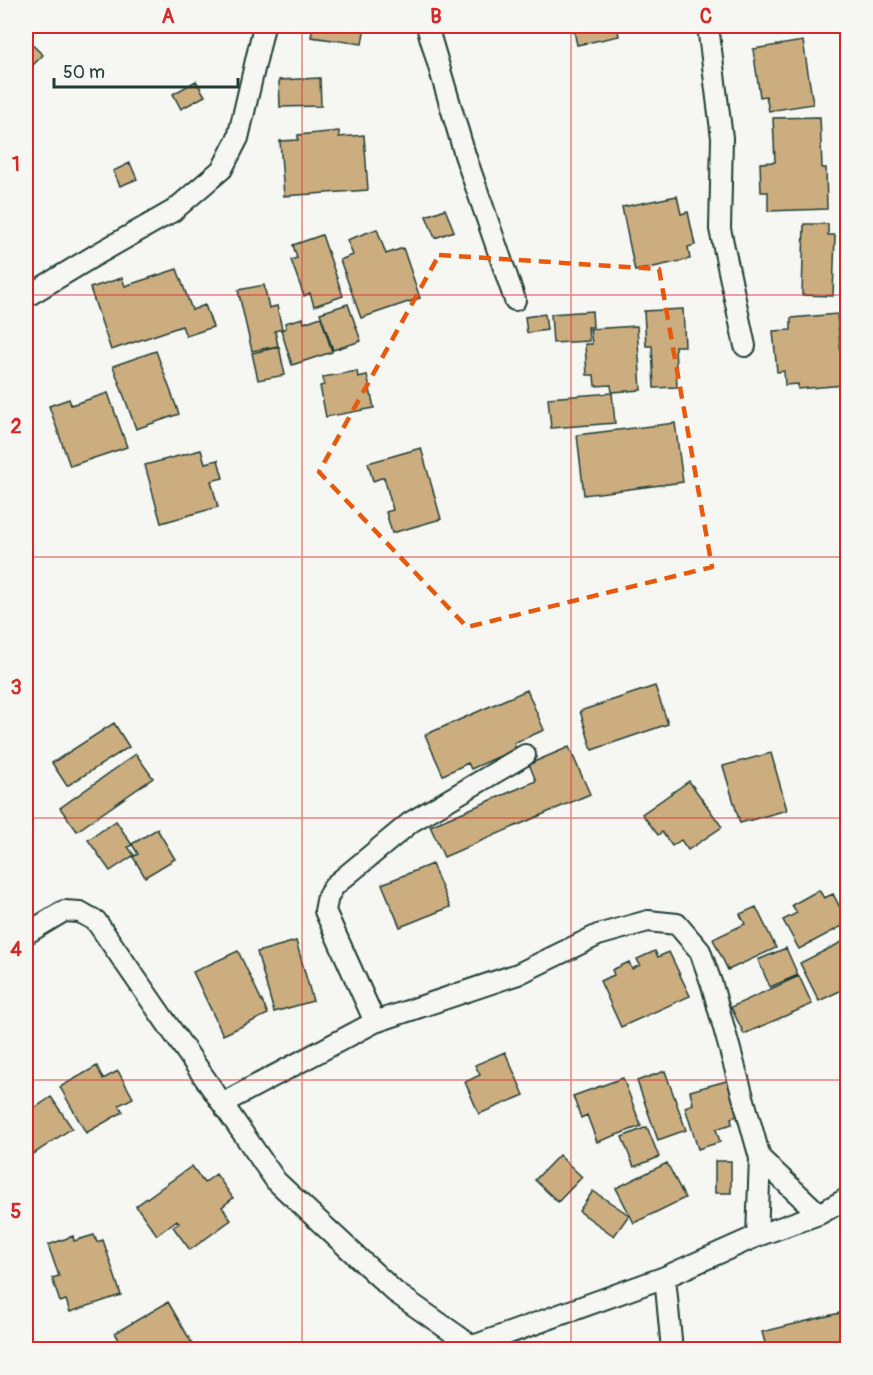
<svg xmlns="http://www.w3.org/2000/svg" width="873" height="1375" font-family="Pangolin,sans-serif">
<rect width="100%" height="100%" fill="#f6f6f2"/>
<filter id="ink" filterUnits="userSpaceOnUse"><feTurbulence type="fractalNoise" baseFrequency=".0167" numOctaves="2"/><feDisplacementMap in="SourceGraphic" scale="12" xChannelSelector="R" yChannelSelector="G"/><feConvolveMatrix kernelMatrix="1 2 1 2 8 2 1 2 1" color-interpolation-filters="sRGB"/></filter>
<g filter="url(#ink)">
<path fill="#ccad80" stroke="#1f3d34" stroke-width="1.5" d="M 313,26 L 365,26 L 362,44 L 311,37 Z
M 573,26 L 617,26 L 619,36 L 577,45 Z
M 26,39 L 43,55 L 26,72 Z
M 803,41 L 813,104 L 769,111 L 766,96 L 760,97 L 753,49 Z
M 320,78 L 321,106 L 280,107 L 279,80 Z
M 196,81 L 205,96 L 181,109 L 173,94 Z
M 820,117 L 822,168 L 826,168 L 827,209 L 768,211 L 768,192 L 761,192 L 760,163 L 775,162 L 773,118 Z
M 339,131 L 339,137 L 364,135 L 368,190 L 284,196 L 280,141 L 298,140 L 298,135 Z
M 130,163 L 137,179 L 120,186 L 113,171 Z
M 677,196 L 681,214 L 688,212 L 695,245 L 688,247 L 690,259 L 635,271 L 622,207 Z
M 445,209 L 454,231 L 435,238 L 426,216 Z
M 804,224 L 828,224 L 828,235 L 835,235 L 833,296 L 802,295 Z
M 377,229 L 386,254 L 403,248 L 420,298 L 361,318 L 340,260 L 353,255 L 347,240 Z
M 322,235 L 343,296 L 314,306 L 310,293 L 304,296 L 291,260 L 297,258 L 293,245 Z
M 177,269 L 192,310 L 205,305 L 213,327 L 186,336 L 182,326 L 111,350 L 90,288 L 122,278 L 125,286 Z
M 264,285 L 269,308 L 277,306 L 282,329 L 275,331 L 278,346 L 252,351 L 238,290 Z
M 348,304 L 361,341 L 333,350 L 320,313 Z
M 683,309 L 685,346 L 675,346 L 677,387 L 654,388 L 652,346 L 646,346 L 644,311 Z
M 592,311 L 593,327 L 588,327 L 589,341 L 553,343 L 551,314 Z
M 545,314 L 547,330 L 527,333 L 525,317 Z
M 837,314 L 844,385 L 798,389 L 798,384 L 785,385 L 784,371 L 777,372 L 773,331 L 791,330 L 791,318 Z
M 321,317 L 332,352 L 292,365 L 281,330 L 286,328 L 285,323 L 303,318 L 304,323 Z
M 637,326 L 641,390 L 612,392 L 611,385 L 595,386 L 594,375 L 587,375 L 585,344 L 592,344 L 590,329 Z
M 279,347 L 285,375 L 258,380 L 252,353 Z
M 156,351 L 179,414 L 136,429 L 113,366 Z
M 357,371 L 358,377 L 367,375 L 374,408 L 326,417 L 320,386 L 324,385 L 323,377 Z
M 108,393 L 127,447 L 70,466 L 49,406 L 69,399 L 71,405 Z
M 612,393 L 615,423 L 551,428 L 548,398 Z
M 675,423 L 683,482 L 584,495 L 577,435 Z
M 421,448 L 441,519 L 392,533 L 386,512 L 393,510 L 384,477 L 373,481 L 368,463 Z
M 201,450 L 205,463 L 218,460 L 223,478 L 211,481 L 218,507 L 161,523 L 145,465 Z
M 655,686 L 668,724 L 592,750 L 580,711 Z
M 527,690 L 544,730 L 514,743 L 516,749 L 471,769 L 468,763 L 443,775 L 425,735 Z
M 114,723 L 129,747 L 67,786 L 52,763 Z
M 569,747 L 590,794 L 444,857 L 430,826 L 536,781 L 529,764 Z
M 771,753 L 787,810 L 740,823 L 723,766 Z
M 136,754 L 153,778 L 77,831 L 60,808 Z
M 689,781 L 722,827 L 688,850 L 681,840 L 672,846 L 662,832 L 658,835 L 642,814 Z
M 116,821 L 132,845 L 128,847 L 134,855 L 110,871 L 88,840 Z
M 157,829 L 175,859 L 145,877 L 133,857 L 138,854 L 132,844 Z
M 432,864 L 450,907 L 400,927 L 382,884 Z
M 819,890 L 824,898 L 833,894 L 848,923 L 799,949 L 783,920 L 797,913 L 792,905 Z
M 756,907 L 776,948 L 728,970 L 713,939 L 745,924 L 740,914 Z
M 848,939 L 848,987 L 819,1001 L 800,963 Z
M 296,941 L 313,1001 L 274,1012 L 257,952 Z
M 786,948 L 798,975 L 770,987 L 758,960 Z
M 238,951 L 268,1014 L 223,1035 L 193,972 Z
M 655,951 L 658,957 L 669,952 L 690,996 L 621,1027 L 600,981 L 614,975 L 612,970 L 629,962 L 632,969 L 640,965 L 637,959 Z
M 799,976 L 812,1004 L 744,1034 L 731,1007 Z
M 505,1052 L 524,1095 L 479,1114 L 465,1082 L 480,1075 L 475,1065 Z
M 97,1066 L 103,1079 L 118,1071 L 133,1098 L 119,1105 L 123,1112 L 86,1133 L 60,1087 Z
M 665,1071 L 686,1130 L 658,1140 L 637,1081 Z
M 623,1078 L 641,1126 L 597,1142 L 587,1115 L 581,1118 L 573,1096 Z
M 730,1080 L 740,1115 L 731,1118 L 732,1124 L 716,1129 L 720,1142 L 698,1149 L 685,1107 L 693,1104 L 690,1091 Z
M 51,1097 L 72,1128 L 26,1159 L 26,1114 Z
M 647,1127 L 659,1157 L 634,1167 L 622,1137 Z
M 559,1155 L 582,1177 L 558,1202 L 535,1180 Z
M 715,1161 L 731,1161 L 731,1193 L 715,1193 Z
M 667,1163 L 685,1198 L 634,1223 L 616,1188 Z
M 192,1166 L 204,1183 L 216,1174 L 233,1198 L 222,1207 L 231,1220 L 190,1250 L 173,1227 L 179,1223 L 177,1220 L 157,1235 L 136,1206 Z
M 593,1191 L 629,1215 L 614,1236 L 579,1211 Z
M 94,1235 L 97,1242 L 103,1240 L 121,1295 L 70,1312 L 66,1300 L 60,1302 L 52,1278 L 59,1276 L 48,1245 L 73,1236 L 74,1241 Z
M 168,1302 L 196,1350 L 125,1350 L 115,1333 Z
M 840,1313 L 848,1347 L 837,1350 L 767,1350 L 762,1332 Z"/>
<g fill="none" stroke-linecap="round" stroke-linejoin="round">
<g stroke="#1f3d34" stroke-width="24">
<path id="street" d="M 427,26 L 465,155 L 515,300
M 708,26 L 722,138 L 720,229 L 745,346
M 26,297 L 94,256 L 173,211 L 222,169 L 238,138 L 264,26
M 525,755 L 411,822 L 335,885 L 328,896 L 325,911 L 375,1022 L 518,974 L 598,935 L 648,921 L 677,924 L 700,951 L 712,985 L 760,1158 L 757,1236
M 26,934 L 64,911 L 80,912 L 96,921 L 276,1181 L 395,1292 L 472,1346
M 223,1103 L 375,1022
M 760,1158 L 819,1214
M 665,1277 L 672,1350
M 462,1350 L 665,1277 L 757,1236 L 819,1214 L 848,1198"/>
</g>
<use href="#street" stroke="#f6f6f2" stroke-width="20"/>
</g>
</g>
<path fill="none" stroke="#e8590c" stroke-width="4.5" stroke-dasharray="12 8" stroke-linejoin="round" d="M 439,255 L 659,269 L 712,567 L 467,627 L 319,472 Z"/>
<path fill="none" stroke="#d62828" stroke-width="1.5" stroke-opacity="0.55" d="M 302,26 L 302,1350M 571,26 L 571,1350M 26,295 L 848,295M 26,557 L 848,557M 26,818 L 848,818M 26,1080 L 848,1080"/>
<rect width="873" height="1375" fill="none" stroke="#f6f6f2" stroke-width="66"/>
<path d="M54 78v9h184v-9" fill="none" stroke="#1f3d34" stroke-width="3"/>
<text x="63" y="78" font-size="18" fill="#1f3d34" stroke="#f6f6f2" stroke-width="4.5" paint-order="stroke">50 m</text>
<rect x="33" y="33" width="807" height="1309" fill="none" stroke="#d62828" stroke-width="2"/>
<g font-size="20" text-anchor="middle" font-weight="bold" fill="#d62828">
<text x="168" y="23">A</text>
<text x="436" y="23">B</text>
<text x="706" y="23">C</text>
<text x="16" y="171">1</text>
<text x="16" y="433">2</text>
<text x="16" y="694">3</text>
<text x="16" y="956">4</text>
<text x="16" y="1218">5</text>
</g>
</svg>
